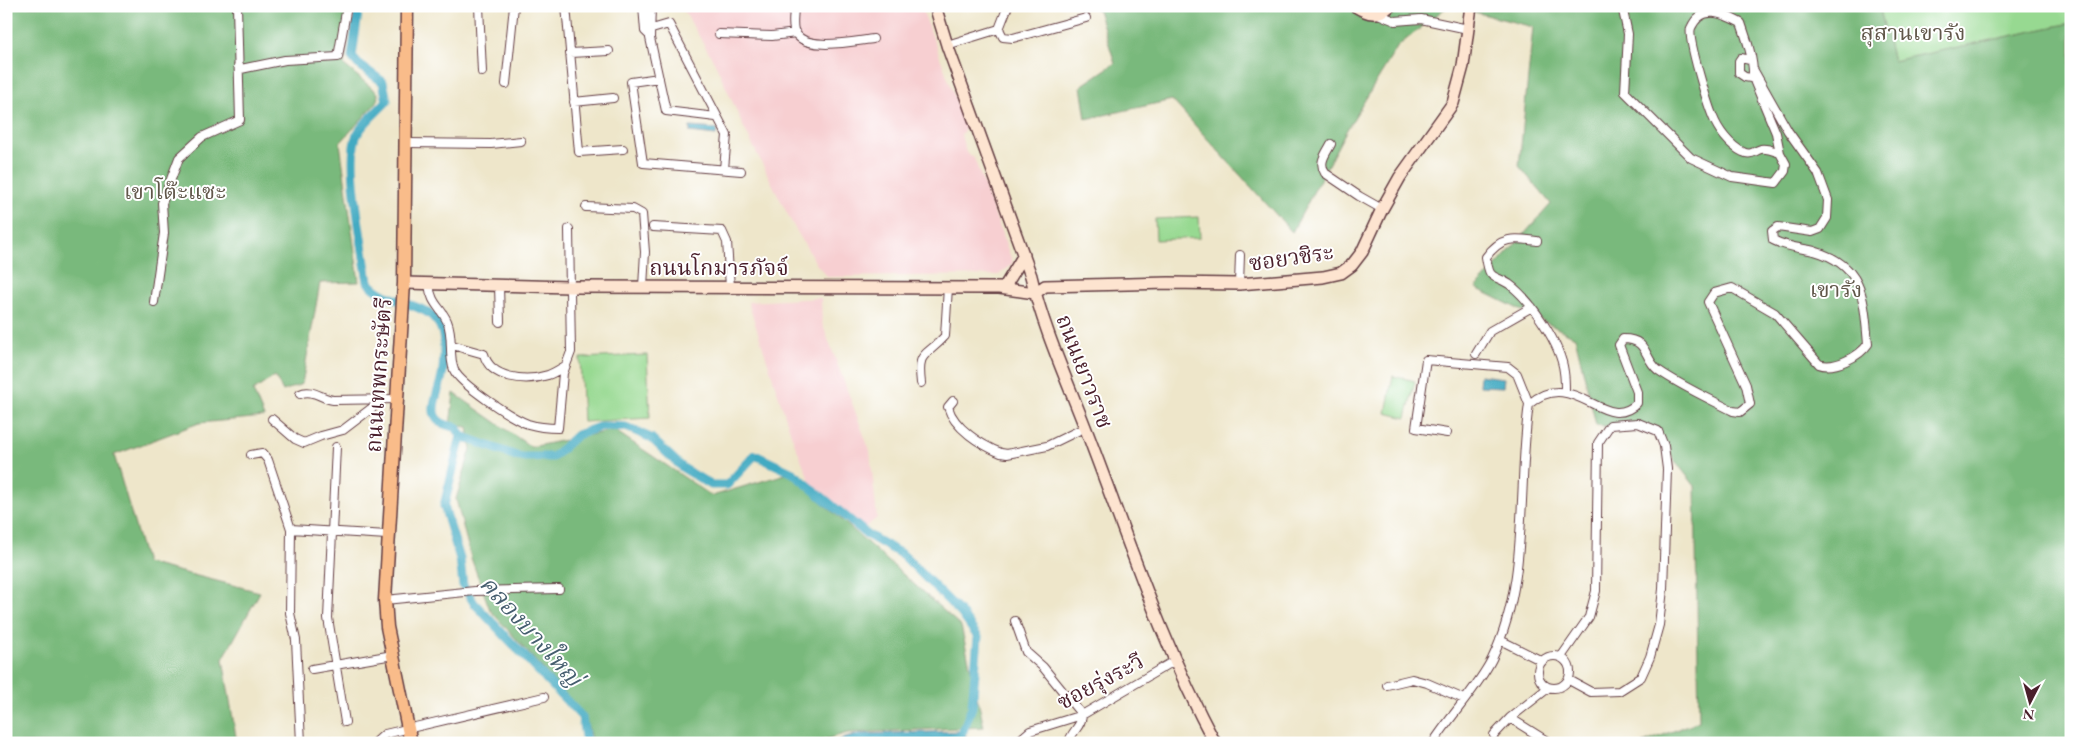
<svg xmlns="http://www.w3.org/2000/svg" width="2077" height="749" font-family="'EB Garamond','Noto Serif Thai',serif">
<rect width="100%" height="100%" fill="#fff"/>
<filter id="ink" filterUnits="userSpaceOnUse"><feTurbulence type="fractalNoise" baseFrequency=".02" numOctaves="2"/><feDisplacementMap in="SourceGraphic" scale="10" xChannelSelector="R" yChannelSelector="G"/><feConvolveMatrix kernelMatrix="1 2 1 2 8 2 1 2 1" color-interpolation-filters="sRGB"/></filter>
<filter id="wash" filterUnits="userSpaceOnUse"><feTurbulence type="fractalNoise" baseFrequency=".0096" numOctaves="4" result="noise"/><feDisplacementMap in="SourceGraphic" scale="20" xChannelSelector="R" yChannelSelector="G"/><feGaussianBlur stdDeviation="1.12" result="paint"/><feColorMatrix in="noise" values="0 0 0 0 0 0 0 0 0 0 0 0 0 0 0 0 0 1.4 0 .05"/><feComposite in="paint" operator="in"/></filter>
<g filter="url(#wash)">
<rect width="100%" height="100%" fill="#eee6ca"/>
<path fill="#f7cfd1" d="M 681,6 L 921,6 L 966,127 L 961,135 L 966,152 L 974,158 L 1013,263 L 999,275 L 828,277 L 817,265 L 793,225 L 744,128 L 716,65 Z
M 821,298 L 822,323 L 870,451 L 877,518 L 863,529 L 812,486 L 792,437 L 748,302 Z"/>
<path fill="#97d991" stroke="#707c5e" d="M 1879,6 L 2071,6 L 2071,23 L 1893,61 Z
M 1199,217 L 1200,238 L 1156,240 L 1155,219 Z
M 647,355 L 650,418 L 583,422 L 580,358 Z
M 1393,376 L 1415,381 L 1406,418 L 1386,413 Z"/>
<path fill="#79b97b" stroke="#626c53" d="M 6,6 L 350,6 L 344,65 L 378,93 L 377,102 L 340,143 L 359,282 L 320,283 L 302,384 L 283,391 L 275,376 L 253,391 L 264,417 L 199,423 L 114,455 L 146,563 L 260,592 L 223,659 L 237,743 L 6,743 Z
M 1089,6 L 1448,6 L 1398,46 L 1346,131 L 1292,232 L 1172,100 L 1086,119 L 1081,86 L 1115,63 L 1098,10 Z
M 1451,6 L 1879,6 L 1893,61 L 2071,23 L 2071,743 L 1643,743 L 1699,721 L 1695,486 L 1652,432 L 1596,425 L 1575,337 L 1476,288 L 1551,204 L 1519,166 L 1533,27 Z
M 454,393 L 531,447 L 614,430 L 712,496 L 789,473 L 961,626 L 984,727 L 848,733 L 812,743 L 592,743 L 585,716 L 490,610 L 471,558 L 456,499 L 471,449 L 468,427 L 450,425 Z"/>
<path fill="#42aac2" stroke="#466476" d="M 690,127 L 717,129 L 716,135 L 690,132 Z
M 1480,375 L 1504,378 L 1503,387 L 1479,386 Z
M 963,731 L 970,743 L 829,743 L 859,734 Z"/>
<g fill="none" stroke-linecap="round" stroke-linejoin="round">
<path stroke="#42aac2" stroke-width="9" d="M 359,6 L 352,57 L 358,64 L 383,82 L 387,101 C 378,111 365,121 358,133 C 344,154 364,253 368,282 C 390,308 431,299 442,331 C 445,341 444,359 443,370 C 441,393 417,422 456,427 L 461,436 L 444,506 L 460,559 L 463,585 L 474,603 L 582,717 L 586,743
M 461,436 L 519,457 L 553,457 L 577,435 L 602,426 L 626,427 L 651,438 L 683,468 L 711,485 L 727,485 L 755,455 L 793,473 L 868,535 L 903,555 L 961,613 L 978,637 L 972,707 L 963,731"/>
</g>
</g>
<g filter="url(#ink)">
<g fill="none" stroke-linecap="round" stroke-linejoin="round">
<g stroke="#633d43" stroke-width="10">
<path id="street" d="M 479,6 L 482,72
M 566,6 L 579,152 L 623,149
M 643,6 L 645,31 L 648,34
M 651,6 L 650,38 L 666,111 L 716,117
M 794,6 C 794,14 792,23 794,30 C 802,53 855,41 873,39
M 1622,6 L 1628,34 L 1625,92 L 1691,158 L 1732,177 L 1776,183 L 1785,171 L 1786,164 L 1780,153 L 1776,133 L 1753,78 C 1754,60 1747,40 1741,23 C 1724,14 1702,3 1691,28 C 1687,38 1708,105 1713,117 C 1718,130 1730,146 1743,152 C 1751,156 1754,151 1761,149 C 1767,148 1774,151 1780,153
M 1378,14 L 1395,21 L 1421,19 L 1468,29
M 999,29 L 1008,6
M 645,31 L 669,24 L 727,135 L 724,169
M 719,34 L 772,36 L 796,33
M 947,45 L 999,29 L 1003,37 L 1013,38 L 1086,18
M 570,53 L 609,51
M 1750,60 L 1741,58 L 1739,61 L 1739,73 L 1745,77 L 1757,79
M 238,66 L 241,69 L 285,60 L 338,57 L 347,6
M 659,78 L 631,82 L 643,163 L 741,171
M 506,84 L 514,6
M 574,102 L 613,98
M 406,143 L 491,144 L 521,141
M 1331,144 C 1326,154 1318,162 1325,173 L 1359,196 L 1382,209
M 586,207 L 633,209 L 642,214 L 645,252 L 643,287
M 653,227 L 722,231 L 727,242 L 730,287
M 1537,241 C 1514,238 1501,236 1486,257 C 1490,282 1492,273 1509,284 C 1531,300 1561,345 1564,372 C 1565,378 1565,385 1565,391
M 429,284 C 431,304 440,306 447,321 C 454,337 448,355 454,370 C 460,384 513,419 528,424 C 538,427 548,428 558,428 L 563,373 L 571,352 L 569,229
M 1239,284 L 1240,255
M 499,285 L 500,322
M 154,302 L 164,233 L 162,203 L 179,158 L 202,137 L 240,120 L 237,6
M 452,345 L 484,354 C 490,379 526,382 548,375 C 554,373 560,369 565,366
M 1476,354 L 1490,331 L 1532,307
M 921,383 C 917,349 926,358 945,336 L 948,287
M 300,394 C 312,388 322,399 333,400 L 397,399
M 953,401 L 948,407 C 954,428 981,445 1001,453 L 1007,454 L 1047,446 L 1086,427
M 272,419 L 295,439 L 304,443 L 321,436 L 343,430 L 381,401
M 1447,433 L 1416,428 L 1426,360 L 1508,367 L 1517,374 L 1529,404
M 336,447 L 328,618 L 345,722
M 251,455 L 262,453 L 268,460 L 291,529 L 290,613 L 296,640 L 301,743
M 291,529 L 387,535
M 385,600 L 475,591 L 559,589
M 1015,621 L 1026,652 L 1043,667 L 1082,715 C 1082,727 1070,732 1069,743
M 1500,640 L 1542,661
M1538 672a16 16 0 1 1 32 0a16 16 0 1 1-32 0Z
M 1561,657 L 1589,617 L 1596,591 L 1598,443 L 1610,425 L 1638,423 L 1658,431 L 1664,446 L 1667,469 L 1663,589 L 1659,625 L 1650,657 L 1641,677 L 1619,691 L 1591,692 L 1569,680
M 312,669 L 393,655
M 1387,685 L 1412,679 L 1427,683 L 1464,699
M 1510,718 L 1550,743
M 1494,735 L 1510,718 L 1548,688
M 375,743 L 385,734 L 544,697
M 1016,743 L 1030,731 L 1082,715 L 1174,661
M 1433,743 C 1451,715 1478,687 1492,659 C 1530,581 1517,487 1529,404 C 1574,365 1605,436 1637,403 L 1637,392 L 1619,345 L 1623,339 C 1649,339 1643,358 1658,370 C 1681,386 1708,398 1733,411 L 1740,412 L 1750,404 L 1746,385 L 1708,302 L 1714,293 L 1732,288 L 1775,313 L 1819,364 C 1834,370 1860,356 1868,344 C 1864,299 1864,265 1814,251 C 1800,248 1786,247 1773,240 L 1772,231 L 1778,227 L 1812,232 L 1820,229 L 1827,218 L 1828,200 L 1818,173 L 1788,131 L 1753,69"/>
</g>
<g stroke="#633d43" stroke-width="14">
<path id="secondary" d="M 935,6 L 947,45 L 1031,276 C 1044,333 1073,393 1093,448 C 1131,548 1164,648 1215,743
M 1355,6 C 1368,14 1378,17 1390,6
M 404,283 L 570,287 L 999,288 L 1035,293
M 1004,288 L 1024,255
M 1035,293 L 1045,286 L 1169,283 L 1239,284 L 1323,277 L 1341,273 L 1352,265 L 1362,252 L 1382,209 L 1400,177 L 1453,103 L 1463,66 L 1471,6"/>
</g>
<g stroke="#633d43" stroke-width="15">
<path id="primary" d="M 407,6 L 404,283 L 385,600 L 387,627 L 411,743"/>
</g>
<use href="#street" stroke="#fff" stroke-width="8"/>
<use href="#secondary" stroke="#fde4d0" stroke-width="11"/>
<use href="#primary" stroke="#f9bc8a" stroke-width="12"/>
</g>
</g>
<g text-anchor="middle" stroke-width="4" stroke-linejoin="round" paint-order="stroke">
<g font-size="22" fill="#61574a" stroke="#fff">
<text x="1913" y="40">สุสานเขารัง</text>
<text x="175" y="199">เขาโต๊ะแซะ</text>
<text x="1836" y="297">เขารัง</text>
</g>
<g font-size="22" fill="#4a1f2b" stroke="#fff">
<text transform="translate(1291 257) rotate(-8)" y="8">ซอยวชิระ</text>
<text x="719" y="275">ถนนโกมารภัจจ์</text>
<text transform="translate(1085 371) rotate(69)" y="8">ถนนเยาวราช</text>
<text transform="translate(378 375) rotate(-86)" y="8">ถนนเทพกระษัตรี</text>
<text transform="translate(1100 681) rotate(-28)" y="8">ซอยรุ่งระวี</text>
</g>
<g font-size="24" font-style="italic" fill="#465e6f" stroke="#fff">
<text transform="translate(531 631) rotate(48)" y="8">คลองบางใหญ่</text>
</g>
</g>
<rect width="2077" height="749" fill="none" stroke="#fff" stroke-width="25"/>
<g transform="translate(2030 702) rotate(186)" stroke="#ffffff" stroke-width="4" paint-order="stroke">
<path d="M0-4L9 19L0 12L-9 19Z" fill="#4a1f2b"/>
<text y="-8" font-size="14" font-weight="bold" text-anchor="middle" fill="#4a1f2b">N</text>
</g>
</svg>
